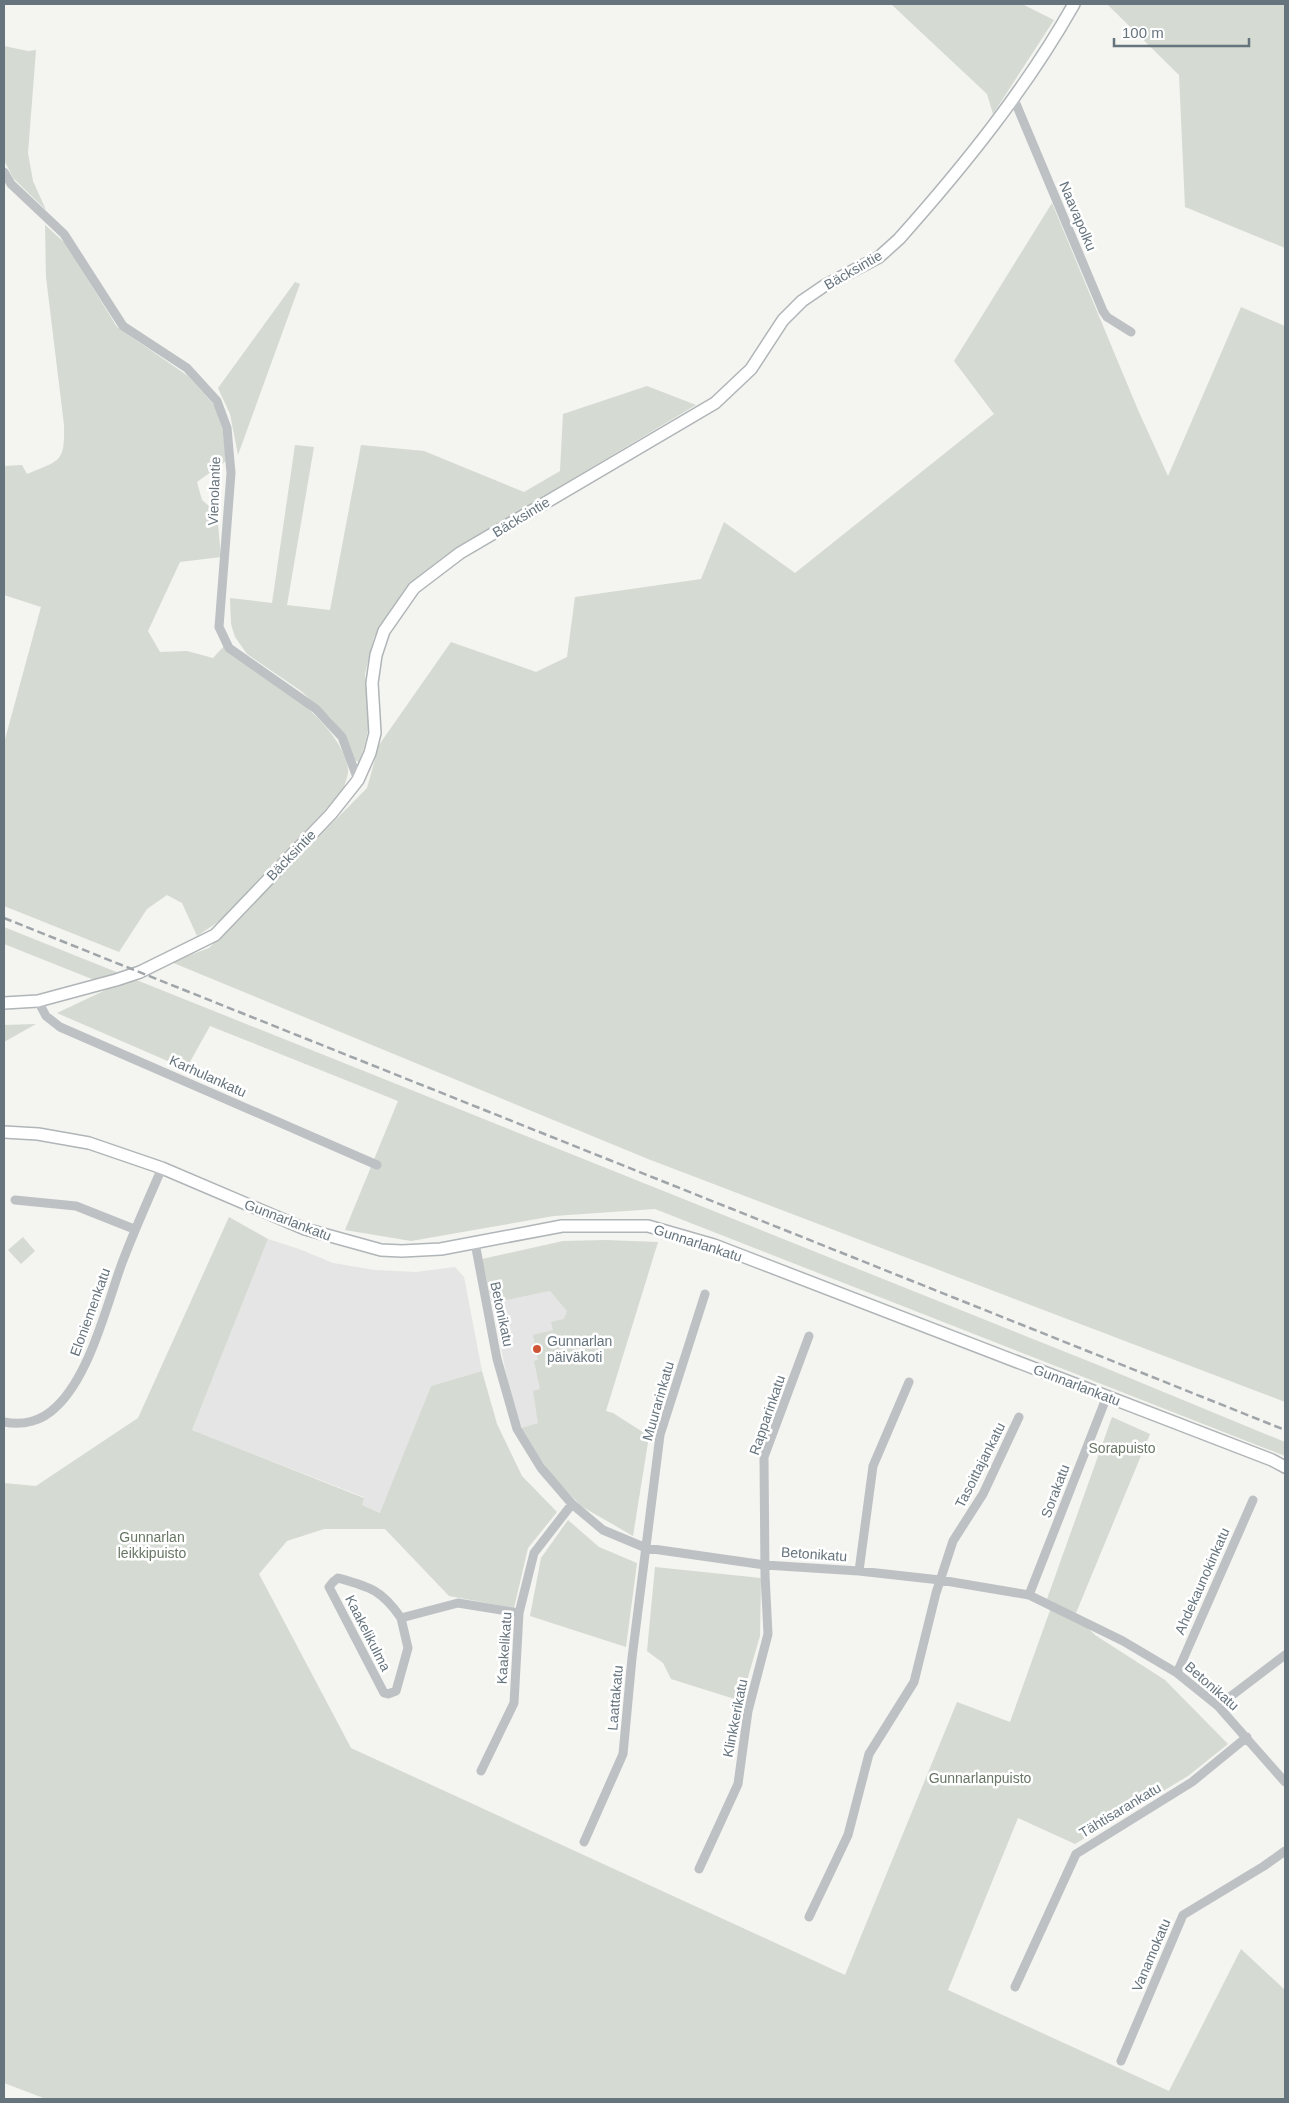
<svg xmlns="http://www.w3.org/2000/svg" width="1289" height="2103" font-family="Helvetica,sans-serif">
<rect width="100%" height="100%" fill="#f4f4f0"/>
<path fill="#e4e5e4" d="M 268,1239 L 299,1249 L 333,1263 L 374,1270 L 416,1272 L 455,1267 L 464,1277 L 482,1371 L 431,1386 L 381,1513 L 361,1505 L 364,1497 L 192,1430 Z
M 550,1291 L 568,1311 L 548,1420 L 521,1428 L 510,1393 L 492,1303 Z"/>
<path fill="#d5dad2" d="M 891,4 L 1022,4 L 1054,20 L 993,114 L 987,94 Z
M 1107,4 L 1285,4 L 1285,248 L 1185,207 L 1179,75 Z
M 4,46 L 28,51 L 36,50 L 28,153 L 33,181 L 46,210 L 13,178 L 4,160 Z
M 1052,203 L 1138,410 L 1168,476 L 1241,307 L 1285,326 L 1285,1402 L 648,1159 L 171,962 L 209,948 L 367,788 L 379,745 L 451,642 L 536,672 L 567,657 L 575,597 L 701,579 L 724,522 L 795,573 L 994,414 L 954,361 Z
M 45,225 L 66,244 L 117,327 L 188,376 L 215,406 L 223,431 L 226,461 L 197,482 L 202,500 L 217,513 L 221,557 L 180,562 L 148,631 L 160,652 L 187,651 L 213,658 L 224,646 C 262,674 340,719 348,769 C 349,775 344,785 343,791 L 221,920 L 197,936 L 182,903 L 167,895 L 147,909 L 119,952 L 4,906 L 4,743 L 41,607 L 4,595 L 4,466 L 22,465 L 27,474 C 60,460 65,463 64,425 L 46,277 Z
M 295,282 L 300,284 L 238,455 L 230,414 L 218,388 Z
M 647,386 L 696,405 L 532,503 L 409,587 L 374,637 L 365,674 L 370,722 L 360,763 L 355,760 L 348,741 L 331,718 L 301,691 L 247,654 L 235,637 L 231,624 L 230,598 L 272,603 L 295,445 L 314,447 L 287,605 L 330,610 L 361,445 L 424,451 L 524,492 L 560,471 L 563,414 Z
M 4,927 L 1103,1367 L 1285,1442 L 1285,1456 L 655,1209 L 554,1216 L 411,1241 L 345,1230 L 398,1101 L 210,1026 L 186,1069 L 57,1013 L 112,987 L 4,944 Z
M 36,1024 L 4,1042 L 4,1025 Z
M 229,1217 L 268,1239 L 192,1430 L 364,1498 L 362,1505 L 380,1513 L 431,1386 L 482,1371 L 497,1424 L 522,1476 L 557,1512 L 528,1548 L 514,1608 L 449,1596 L 385,1529 L 324,1529 L 287,1541 L 259,1574 L 351,1748 L 845,1975 L 957,1702 L 1010,1722 L 1053,1602 L 1047,1599 L 1112,1417 L 1150,1434 L 1076,1613 L 1071,1611 L 1095,1635 L 1165,1680 L 1228,1744 L 1188,1776 L 1075,1844 L 1018,1818 L 948,1990 L 1169,2091 L 1241,1949 L 1285,1990 L 1285,2099 L 46,2099 L 4,2083 L 4,1483 L 36,1486 L 138,1418 Z
M 23,1237 L 35,1251 L 21,1264 L 8,1250 Z
M 605,1240 L 658,1242 L 606,1411 L 613,1413 L 649,1436 L 633,1536 L 581,1506 L 549,1472 L 521,1428 L 538,1423 L 533,1391 L 540,1389 L 534,1361 L 538,1360 L 533,1335 L 553,1330 L 551,1322 L 564,1319 L 567,1311 L 550,1291 L 492,1303 L 482,1259 L 563,1241 Z
M 568,1520 L 599,1547 L 637,1563 L 626,1647 L 530,1616 L 541,1558 Z
M 655,1567 L 761,1578 L 760,1636 L 741,1701 L 671,1679 L 663,1663 L 647,1651 Z"/>
<g fill="none" stroke-linecap="round" stroke-linejoin="round">
<g stroke="#b0b5b8" stroke-width="14">
<path id="secondary" d="M 4,1003 L 38,1001 L 116,980 L 140,972 L 215,935 L 331,814 L 358,780 L 370,753 L 375,733 L 372,683 L 376,655 L 384,631 L 414,588 L 460,553 L 715,403 L 751,369 L 783,320 L 802,301 L 824,286 L 879,257 L 899,239 C 964,166 1026,89 1074,4
M 4,1132 L 38,1134 L 89,1143 L 162,1168 L 305,1229 L 381,1250 L 402,1251 L 441,1249 L 562,1226 L 648,1226 L 714,1245 L 1272,1460 L 1285,1467"/>
</g>
<path stroke="#bdc1c4" stroke-width="9" d="M 1014,99 L 1103,311 L 1107,317 L 1131,332
M 4,172 L 11,184 L 64,234 L 123,326 L 187,368 L 217,401 L 227,428 L 231,473 L 219,627 L 229,648 L 316,709 L 342,737 L 358,780
M 38,1001 L 46,1016 L 60,1027 L 377,1165
M 15,1200 L 76,1206 L 134,1229
M 475,1243 L 497,1359 L 517,1429 L 541,1468 L 572,1504 L 603,1530 L 646,1548 L 765,1565 L 859,1571 L 940,1580 L 1029,1595 L 1123,1641 L 1177,1673 L 1218,1706 L 1285,1782
M 4,1422 C 23,1426 42,1421 56,1407 C 90,1375 106,1307 122,1263 C 134,1231 148,1200 162,1168
M 859,1571 L 873,1466 L 909,1382
M 1029,1595 L 1107,1396
M 401,1618 C 382,1590 370,1587 338,1578 L 333,1582 L 329,1587 L 384,1693 L 388,1694 L 396,1691 L 408,1648 L 401,1618 L 458,1603 L 519,1613
M 1177,1673 L 1253,1500
M 1218,1706 L 1285,1655
M 481,1771 L 514,1703 L 519,1613 L 534,1553 L 572,1504
M 584,1842 L 623,1754 L 632,1658 L 660,1435 L 705,1294
M 699,1869 L 738,1784 L 748,1711 L 768,1634 L 765,1575 L 764,1457 L 809,1336
M 809,1917 L 848,1835 L 869,1754 L 914,1682 L 936,1593 L 953,1541 L 983,1494 L 1019,1417
M 1015,1987 L 1076,1854 L 1192,1782 L 1247,1737
M 1121,2061 L 1183,1915 L 1264,1866 L 1285,1851"/>
<use href="#secondary" stroke="#fff" stroke-width="11"/>
<path stroke="#9fa5a9" stroke-width="2.5" stroke-dasharray="8 4" stroke-linecap="butt" d="M 4,918 L 1285,1430"/>
</g>
<circle fill="#ce5636" stroke="#fff" stroke-width="2" cx="537" cy="1349" r="5"/>
<g text-anchor="middle" stroke-width="5" stroke-linejoin="round" paint-order="stroke">
<g font-size="14" fill="#66747e" stroke="#fff">
<text transform="translate(1078 216) rotate(67)" y="5">Naavapolku</text>
<text transform="translate(853 270) rotate(-30)" y="5">Bäcksintie</text>
<text transform="translate(214 491) rotate(-88)" y="5">Vienolantie</text>
<text transform="translate(521 517) rotate(-31)" y="5">Bäcksintie</text>
<text transform="translate(291 855) rotate(-46)" y="5">Bäcksintie</text>
<text transform="translate(208 1076) rotate(24)" y="5">Karhulankatu</text>
<text transform="translate(288 1220) rotate(21)" y="5">Gunnarlankatu</text>
<text transform="translate(698 1243) rotate(18)" y="5">Gunnarlankatu</text>
<text transform="translate(90 1312) rotate(-70)" y="5">Eloniemenkatu</text>
<text transform="translate(502 1314) rotate(78)" y="5">Betonikatu</text>
<text transform="translate(1077 1385) rotate(21)" y="5">Gunnarlankatu</text>
<text transform="translate(658 1401) rotate(-74)" y="5">Muurarinkatu</text>
<text transform="translate(767 1415) rotate(-71)" y="5">Rapparinkatu</text>
<text transform="translate(980 1465) rotate(-63)" y="5">Tasoittajankatu</text>
<text transform="translate(1055 1491) rotate(-69)" y="5">Sorakatu</text>
<text transform="translate(814 1554) rotate(4)" y="5">Betonikatu</text>
<text transform="translate(1202 1581) rotate(-66)" y="5">Ahdekaunokinkatu</text>
<text transform="translate(368 1633) rotate(63)" y="5">Kaakelikulma</text>
<text transform="translate(504 1648) rotate(-86)" y="5">Kaakelikatu</text>
<text transform="translate(1212 1686) rotate(41)" y="5">Betonikatu</text>
<text transform="translate(615 1698) rotate(-85)" y="5">Laattakatu</text>
<text transform="translate(735 1718) rotate(-79)" y="5">Klinkkerikatu</text>
<text transform="translate(1120 1810) rotate(-31)" y="5">Tähtisarankatu</text>
<text transform="translate(1151 1955) rotate(-67)" y="5">Vanamokatu</text>
</g>
<g font-size="14" fill="#66747e" stroke="#fff" text-anchor="start">
<text x="547" y="1346">Gunnarlan<tspan x="547" dy="16">päiväkoti</tspan></text>
</g>
<g font-size="14" fill="#687664" stroke="#fff">
<text x="1122" y="1453">Sorapuisto</text>
<text x="152" y="1542">Gunnarlan<tspan x="152" dy="16">leikkipuisto</tspan></text>
<text x="980" y="1783">Gunnarlanpuisto</text>
</g>
</g>
<rect width="1289" height="2103" fill="none" stroke="#66747e" stroke-width="10"/>
<path d="M1114 38v8h135v-8" fill="none" stroke="#66747e" stroke-width="2.5"/>
<text x="1122" y="38" font-size="15" fill="#66747e" stroke="#ffffff" stroke-width="4" paint-order="stroke">100 m</text>
</svg>
